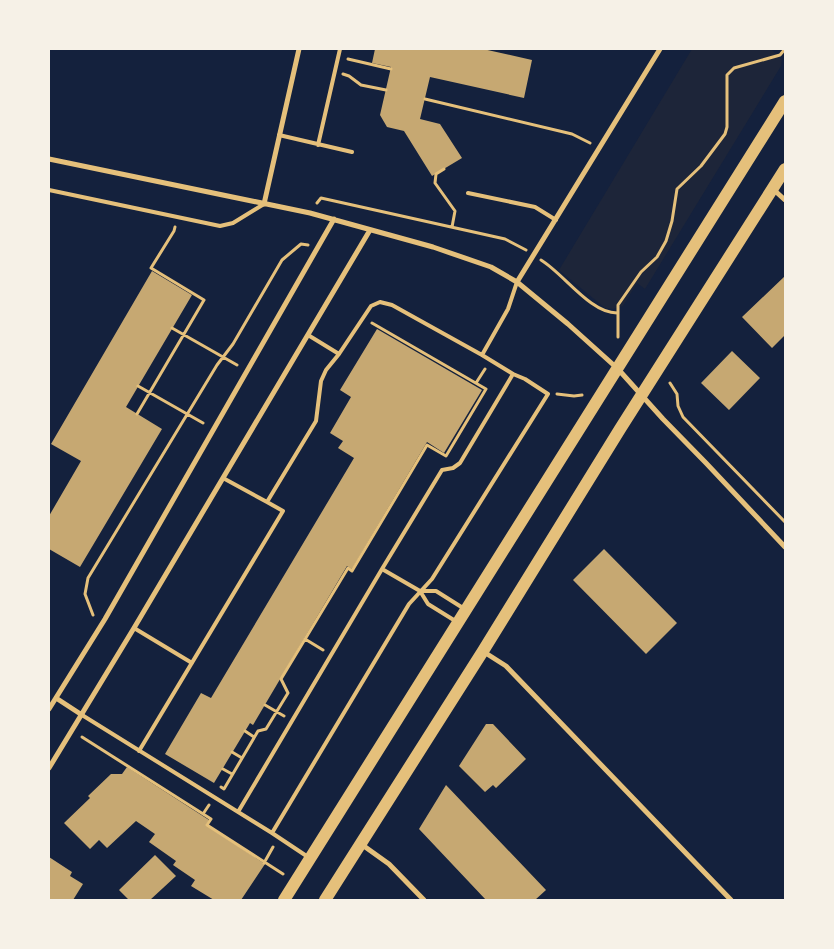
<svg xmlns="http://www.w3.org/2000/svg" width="834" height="949" font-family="'Archivo Narrow',sans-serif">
<rect width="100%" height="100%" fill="#14213d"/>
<path fill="#1d2539" d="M 692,49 L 771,49 L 782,60 L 781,66 L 645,289 L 637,283 L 623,306 L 613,309 L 605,308 L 559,270 Z"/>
<path fill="#c6a872" d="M 375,49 L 483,49 L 532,60 L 524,98 L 430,77 L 420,119 L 440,124 L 462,158 L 432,176 L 404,131 L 387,127 L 380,115 L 391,67 L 372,63 Z
M 152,271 L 192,295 L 126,407 L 162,429 L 80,567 L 49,549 L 49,516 L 81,461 L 51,444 Z
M 785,276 L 785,335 L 772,348 L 742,317 Z
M 377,329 L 482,390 L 444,453 L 427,442 L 352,569 L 347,566 L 253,725 L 250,723 L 214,783 L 165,754 L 201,693 L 211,698 L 354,458 L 338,448 L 343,441 L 330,433 L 351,397 L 340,390 Z
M 732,351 L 760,378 L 729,410 L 701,383 Z
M 604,549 L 677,623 L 646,654 L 573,580 Z
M 486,724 L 493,724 L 526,759 L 496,788 L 493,785 L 485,792 L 459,766 Z
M 127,767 L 209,820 L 206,825 L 265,864 L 241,900 L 214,900 L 191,886 L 195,880 L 173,865 L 176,861 L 149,842 L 155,834 L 136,821 L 107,848 L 99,840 L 90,849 L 64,823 L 90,798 L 88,796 L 111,774 L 122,774 Z
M 446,785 L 546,890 L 535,900 L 486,900 L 419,829 Z
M 155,855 L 176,876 L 150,900 L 129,900 L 119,890 Z
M 49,857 L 72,872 L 70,876 L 83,884 L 73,900 L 49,900 Z"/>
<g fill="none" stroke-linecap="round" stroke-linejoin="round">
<path stroke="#e5c07b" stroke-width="3" d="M 348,59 L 391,69
M 343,74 L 349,76 L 361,85 L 386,90
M 425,99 L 572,134 L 590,143
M 444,169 L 436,174 L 435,183 L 455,211 L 452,227
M 317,203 L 321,198 L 505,239 L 526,250
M 541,260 C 564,274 590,313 617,313
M 172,328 L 237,365
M 618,337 L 618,305 L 641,272 L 657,257 L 666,241 L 672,221 L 677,189 L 701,166 L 725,134 L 727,127 L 727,75 L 734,68 L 780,55 L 785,49
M 476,383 L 485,369
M 670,383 L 677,394 L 678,406 L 683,417 L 785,522
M 138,386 L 203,423
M 557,394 L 574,396 L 582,395
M 137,414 L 204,300 L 151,268 L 174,231 L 175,227
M 93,615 L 85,594 L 88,578 L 217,365 L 233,344 L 282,260 L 301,244 L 308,245
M 305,639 L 323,650
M 265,705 L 284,716
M 245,731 L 254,737
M 82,737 L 211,819 L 207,825 L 283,874
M 232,752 L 242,758
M 223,769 L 232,774
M 221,787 L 224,789 L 258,731 L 266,729 L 288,693 L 281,679 L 348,568 L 352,571 L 427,445 L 446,456 L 486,389 L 372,323
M 203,814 L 209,805
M 264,863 L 273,847"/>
<path stroke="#e5c07b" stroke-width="4" d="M 279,135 L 352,152
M 318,145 L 340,49
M 49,190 L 220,226 L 233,223 L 264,204
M 468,193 L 535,207 L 556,220
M 308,335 L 339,354 L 371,306 L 380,302 L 392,305 L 482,355
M 223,478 L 267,502 L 316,421 L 321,381 L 326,370 L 339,354
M 420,591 L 436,591 L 463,608
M 457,622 L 428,604 L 420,591 L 382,569 L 442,470 L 453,468 L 460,463 L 513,374 L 482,355 L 508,309 L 517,282
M 134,628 L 192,663
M 82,715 L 272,833
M 139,751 L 283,511 L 267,502
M 238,812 L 382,569
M 308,857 L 272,833 L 409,604 L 432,579 L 548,394 L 525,379 L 513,374"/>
<path stroke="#e5c07b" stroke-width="5" d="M 49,159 L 310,213 L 433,247 L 491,267 L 517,282 L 568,324 L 618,369 L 663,419 L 706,463 L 785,547
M 773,189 L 785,200
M 264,204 L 299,49
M 517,282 L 660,49
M 484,652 L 506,666 L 731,900
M 56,698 L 82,715
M 49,709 L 105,619 L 334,219
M 49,768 L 134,628 L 370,230
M 361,844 L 389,864 L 424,900"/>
<path stroke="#e5c07b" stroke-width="12" d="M 284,900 L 785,101
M 325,900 L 483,651 L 620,429 L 785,169"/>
</g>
<rect width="834" height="949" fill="none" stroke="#f6f1e7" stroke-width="100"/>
</svg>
